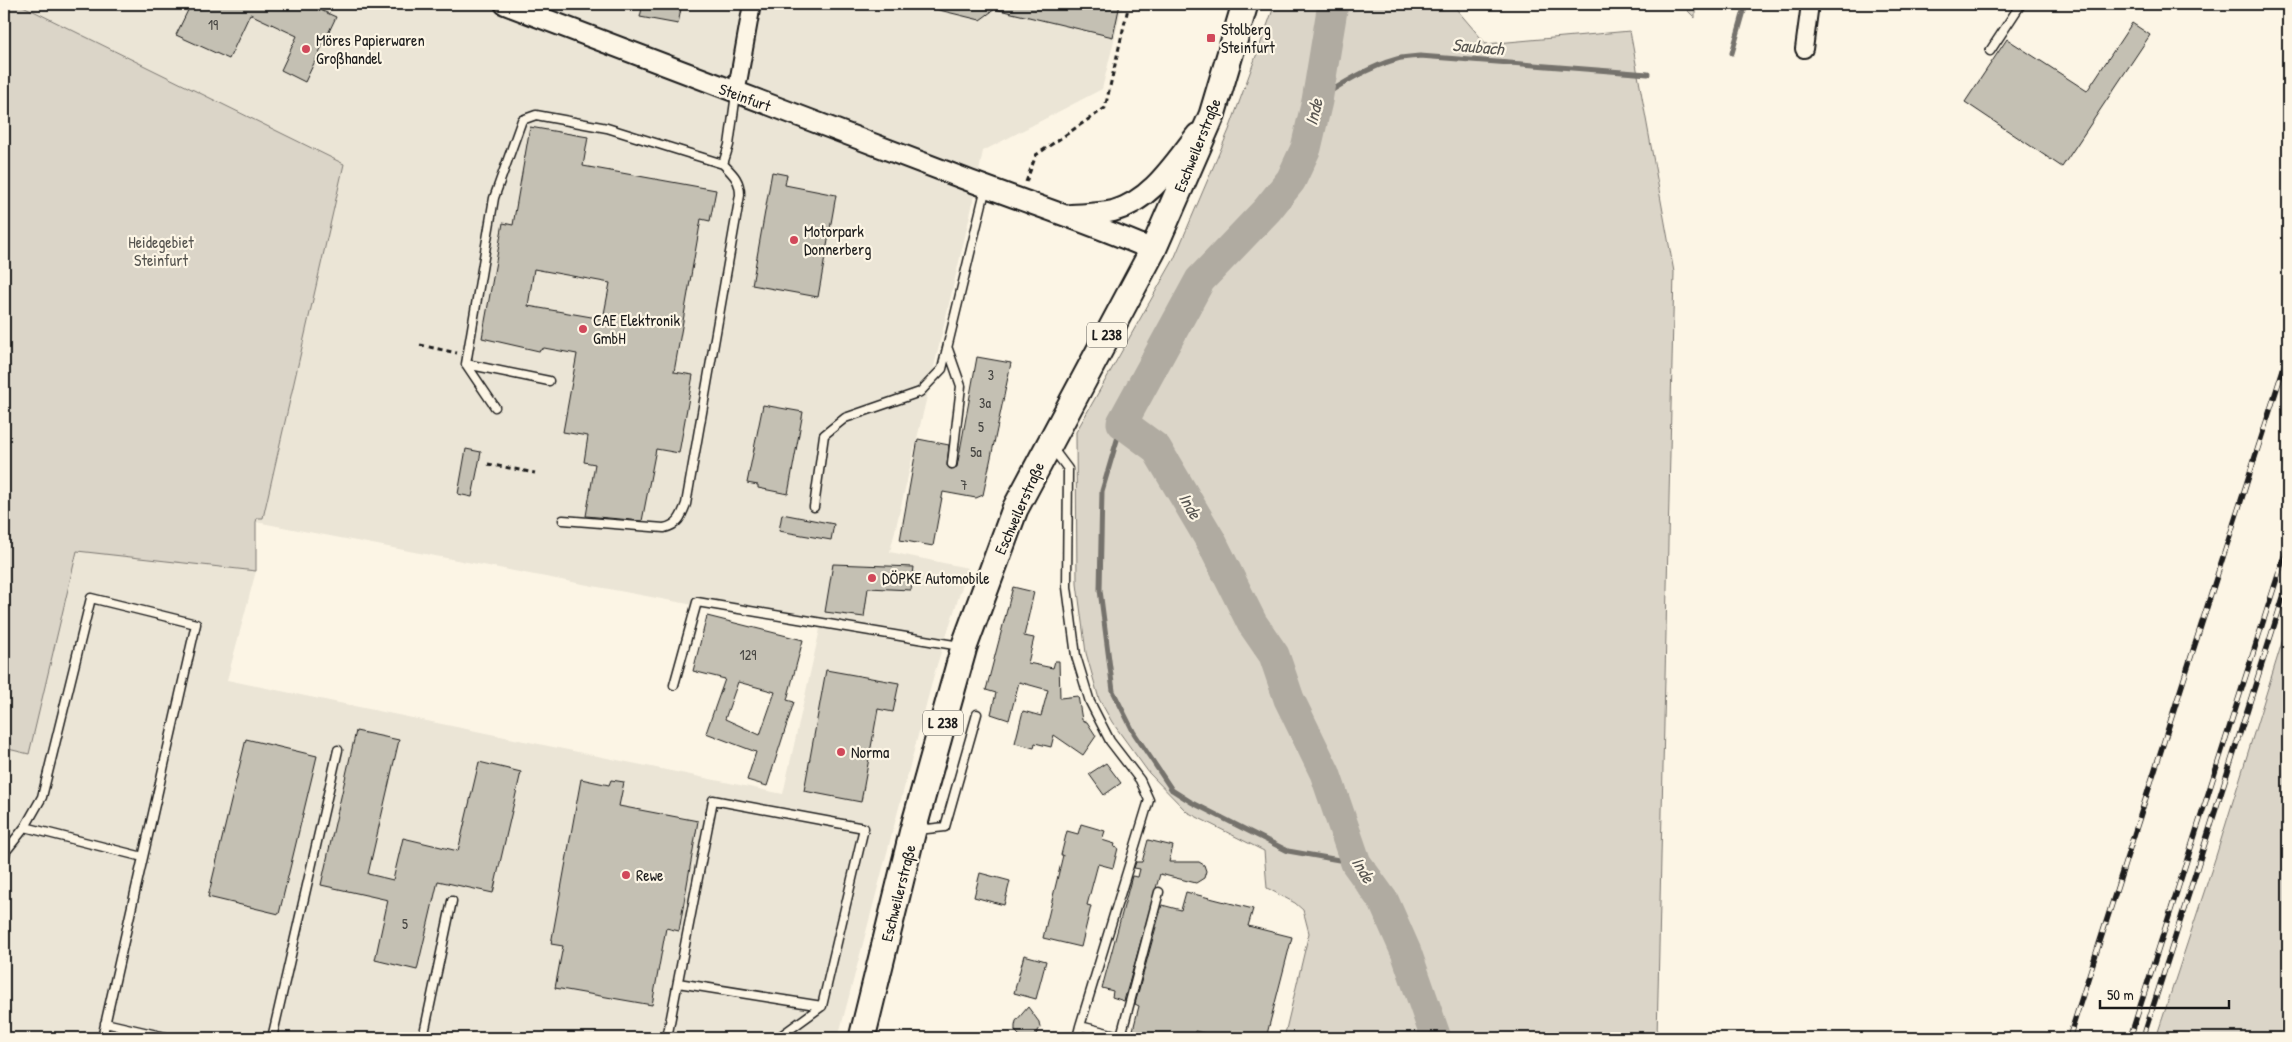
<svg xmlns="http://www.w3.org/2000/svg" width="2292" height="1042" font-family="'Patrick Hand',sans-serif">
<rect width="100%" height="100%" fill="#fcf5e5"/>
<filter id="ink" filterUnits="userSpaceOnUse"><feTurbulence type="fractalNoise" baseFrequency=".02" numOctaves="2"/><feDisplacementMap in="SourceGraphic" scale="10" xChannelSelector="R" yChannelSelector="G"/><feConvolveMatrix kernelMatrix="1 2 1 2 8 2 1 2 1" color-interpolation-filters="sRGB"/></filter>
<g filter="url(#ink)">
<path fill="#ebe5d6" d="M 6,4 L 1123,4 L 1102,89 L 983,151 L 972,207 L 890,552 L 968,568 L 935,671 L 838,1038 L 4,1038 L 4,748 L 29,753 L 77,550 L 256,571 L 227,680 L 783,794 L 820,629 L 256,522 L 340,175 Z"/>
<path fill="#dbd5c8" stroke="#7c7872" d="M 4,4 L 19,4 L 344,164 L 263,518 L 257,518 L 256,522 L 256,571 L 77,551 L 29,754 L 4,748 Z
M 1275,4 L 1452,4 L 1486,44 L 1630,31 L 1674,272 L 1657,1038 L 1284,1038 L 1309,933 L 1303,910 L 1295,903 L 1267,888 L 1264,851 L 1187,812 L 1149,773 L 1112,722 L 1099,699 L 1086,653 L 1077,584 L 1076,432 L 1174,259 L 1229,130 Z
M 1681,4 L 1695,4 L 1695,18 Z
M 2288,623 L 2288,1038 L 2156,1038 L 2216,856 Z"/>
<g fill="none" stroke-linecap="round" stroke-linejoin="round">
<path stroke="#75726c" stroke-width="5" d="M 1732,53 L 1746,4
M 1317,101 C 1338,85 1371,66 1397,59 C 1404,57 1413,57 1420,56 L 1648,74
M 1122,423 L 1102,491 L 1100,590 L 1113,691 L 1134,733 L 1172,790 L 1191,802 L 1288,851 L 1356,863"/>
<path stroke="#b0aba1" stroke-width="31" d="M 1333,4 L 1317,101 L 1306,148 L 1291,180 L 1267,210 L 1200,280 L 1122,423 L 1156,448 L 1211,541 L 1252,623 L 1274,655 L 1289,699 L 1325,773 L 1356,863 L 1384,902 L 1406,952 L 1436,1038"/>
</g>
<path fill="#c4c0b3" stroke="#1c1c1c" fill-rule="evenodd" d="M 191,4 L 307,4 L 336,17 L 305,82 L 281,70 L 297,36 L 250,14 L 229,59 L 176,35 Z
M 643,4 L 682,4 L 678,24 L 640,17 Z
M 936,4 L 1120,4 L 1113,37 L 995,9 L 980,20 L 935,9 Z
M 2132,23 L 2150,35 L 2062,167 L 1965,102 L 2007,39 L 2087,91 Z
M 530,127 L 588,137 L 583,166 L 716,190 L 710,221 L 701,219 L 674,372 L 693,375 L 679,453 L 656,449 L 642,521 L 586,516 L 595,464 L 584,462 L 588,436 L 563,432 L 577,354 L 544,348 L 539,351 L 482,338 L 503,223 L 513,225 ZM 534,269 L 610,283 L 603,319 L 528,306 Z
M 772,172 L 787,175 L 785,185 L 836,195 L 818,297 L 752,285 Z
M 977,357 L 1011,363 L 983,495 L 976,498 L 943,492 L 933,546 L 900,540 L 918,439 L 949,445 L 947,466 L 951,469 L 957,467 Z
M 763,405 L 803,412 L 788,494 L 758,488 L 758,485 L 747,483 Z
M 466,449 L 481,452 L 472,497 L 458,494 Z
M 782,514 L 834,524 L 831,540 L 779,531 Z
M 833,564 L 914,567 L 911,590 L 868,588 L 864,617 L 825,612 Z
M 1013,587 L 1034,592 L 1024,636 L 1034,638 L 1028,663 L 1053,668 L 1055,661 L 1059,661 L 1060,698 L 1078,696 L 1082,720 L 1087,722 L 1096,736 L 1083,755 L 1054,735 L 1051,747 L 1035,743 L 1034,748 L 1015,743 L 1023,711 L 1041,716 L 1048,690 L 1019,682 L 1009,720 L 991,714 L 996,693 L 986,690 Z
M 707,616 L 803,640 L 787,700 L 794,702 L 767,786 L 747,780 L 756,752 L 706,733 L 725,679 L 693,671 ZM 738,682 L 775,692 L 760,735 L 725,719 Z
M 826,670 L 899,683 L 893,712 L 878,709 L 861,802 L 804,791 Z
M 356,731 L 399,740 L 368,874 L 393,880 L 403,838 L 458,851 L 479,762 L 521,772 L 493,893 L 438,881 L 417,970 L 375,960 L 388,900 L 321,885 Z
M 246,739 L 317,756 L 279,914 L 208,897 Z
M 1106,763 L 1121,783 L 1104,795 L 1089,774 Z
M 581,779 L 609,785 L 611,780 L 624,782 L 619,806 L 698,821 L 679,931 L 666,928 L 652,1005 L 555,988 L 563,946 L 551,944 Z
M 1081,824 L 1105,831 L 1102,840 L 1115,844 L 1114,847 L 1118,848 L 1113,868 L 1098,864 L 1087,905 L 1091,906 L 1081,947 L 1043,938 L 1063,855 L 1061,855 L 1067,831 L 1078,834 Z
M 1148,840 L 1173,846 L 1169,862 L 1199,862 L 1204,865 L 1206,871 L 1204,878 L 1196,883 L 1160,874 L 1124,1001 L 1112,997 L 1113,991 L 1102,988 L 1132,876 L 1138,877 L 1140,869 L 1134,868 L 1136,862 L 1142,862 Z
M 980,873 L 1010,881 L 1004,905 L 974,897 Z
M 1186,892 L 1253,909 L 1248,926 L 1292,937 L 1266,1038 L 1223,1038 L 1195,1031 L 1193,1038 L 1155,1038 L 1155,1036 L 1133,1030 L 1139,1006 L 1135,1004 L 1162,905 L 1181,910 Z
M 1024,955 L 1046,961 L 1036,999 L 1014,993 Z
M 1028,1007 L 1039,1022 L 1040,1028 L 1034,1037 L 1022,1038 L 1015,1031 L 1015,1026 L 1016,1021 Z"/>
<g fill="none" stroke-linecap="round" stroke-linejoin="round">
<g stroke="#1c1c1c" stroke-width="11">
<path id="service" d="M 1990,51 L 2021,4
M 948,349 L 961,386 L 952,464
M 466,364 L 495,407
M 549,381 L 466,364 L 494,198 L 522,120 L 536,115 L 607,128 L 723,164 L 729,145 L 736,94
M 1053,449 L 1068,469 L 1067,587 L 1076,656 L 1090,702 L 1110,741 L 1140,780 L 1149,800 L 1080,1026 L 1128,1038
M 814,507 L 824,435 L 845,418 L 920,392 L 942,369 L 986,187
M 563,520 L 664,528 C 678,525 681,517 686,504 L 740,195 C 740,180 733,174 723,164
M 674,685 L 697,602 L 960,646
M 25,827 L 143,857
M 918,830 L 945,827 L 977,714
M 4,858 L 6,851 L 25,827 L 42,797 L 91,598 L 196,624 L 102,1038
M 678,983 L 822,1006
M 105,1023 L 170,1038
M 1121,1036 L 1159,892
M 272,1038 L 338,750
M 423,1038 L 452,901
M 667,1038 L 713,800 L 864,828 L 822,1006 L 778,1038
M 1077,1038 L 1080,1026"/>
</g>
<g stroke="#1c1c1c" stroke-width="20">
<path id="minor" d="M 1804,49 L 1810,4
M 736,94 L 752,4"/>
</g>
<g stroke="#1c1c1c" stroke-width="24">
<path id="tertiary" d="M 505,4 C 658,63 812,120 965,179 C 1028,203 1091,223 1153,250
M 1071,215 C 1085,214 1100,214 1113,211 C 1151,201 1174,163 1197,134"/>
</g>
<g stroke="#1c1c1c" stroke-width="29">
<path id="primary" d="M 862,1038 L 913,830 L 964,647 L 1015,509 L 1153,250 L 1212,115 L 1245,4"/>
</g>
<path stroke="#1c1c1c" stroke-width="3" stroke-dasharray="5 4" stroke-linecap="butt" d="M 1026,182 L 1036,155 L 1105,108 L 1129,4
M 420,345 L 457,353
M 488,464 L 535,473"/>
<use href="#service" stroke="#fcf5e5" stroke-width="8"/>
<use href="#minor" stroke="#fcf5e5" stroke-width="16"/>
<use href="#tertiary" stroke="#fcf5e5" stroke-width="20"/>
<use href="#primary" stroke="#fcf5e5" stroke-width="25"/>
<g stroke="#1c1c1c" stroke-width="5.5">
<path id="rail" d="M 2069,1038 L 2288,354
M 2130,1038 L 2288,544
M 2143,1038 L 2288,582"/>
</g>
<use href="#rail" stroke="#fcf5e5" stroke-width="4" stroke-dasharray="11" stroke-linecap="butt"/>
</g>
</g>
<g fill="#d1495b" stroke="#fcf5e5" stroke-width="2">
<rect x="1206" y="33" width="10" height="10" rx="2.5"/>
<circle cx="306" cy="49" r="5"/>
<circle cx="794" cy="240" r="5"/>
<circle cx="583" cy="329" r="5"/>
<circle cx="872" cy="578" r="5"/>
<circle cx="841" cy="752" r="5"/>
<circle cx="626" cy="875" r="5"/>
</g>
<g text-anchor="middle" stroke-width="4.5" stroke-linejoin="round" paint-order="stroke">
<g font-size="14" fill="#464542">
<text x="213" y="30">19</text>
<text x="991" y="380">3</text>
<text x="985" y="408">3a</text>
<text x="981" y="432">5</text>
<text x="976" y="457">5a</text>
<text x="964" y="490">7</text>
<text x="748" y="660">129</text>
<text x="405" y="929">5</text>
</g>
<g fill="#fcf5e5" stroke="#5f5d58" stroke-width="1">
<rect x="1087" y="322.5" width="40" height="25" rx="4"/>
<rect x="923" y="710.5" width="40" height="25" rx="4"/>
</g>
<g font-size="15" font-weight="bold" fill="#1c1c1c">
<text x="1107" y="340">L 238</text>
<text x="943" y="728">L 238</text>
</g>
<g font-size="16" fill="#1c1c1c" stroke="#fcf5e5" text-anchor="start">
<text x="1221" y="35">Stolberg<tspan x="1221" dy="18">Steinfurt</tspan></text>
<text x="316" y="46">Möres Papierwaren<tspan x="316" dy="18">Großhandel</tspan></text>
<text x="804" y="237">Motorpark<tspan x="804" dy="18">Donnerberg</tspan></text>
<text x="593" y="326">CAE Elektronik<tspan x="593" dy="18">GmbH</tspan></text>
<text x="882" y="584">DÖPKE Automobile</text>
<text x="851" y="758">Norma</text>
<text x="636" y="881">Rewe</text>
</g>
<g font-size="16" fill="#1c1c1c" stroke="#fcf5e5">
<text transform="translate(745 97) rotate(20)" y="6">Steinfurt</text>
<text transform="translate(1197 145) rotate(-68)" y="6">Eschweilerstraße</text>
<text transform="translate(1019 508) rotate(-66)" y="6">Eschweilerstraße</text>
<text transform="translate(898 893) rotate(-76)" y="6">Eschweilerstraße</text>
</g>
<g font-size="16" fill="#555450" stroke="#fcf5e5">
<text x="161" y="248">Heidegebiet<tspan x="161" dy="18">Steinfurt</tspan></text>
</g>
<g font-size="18" font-style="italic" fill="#575551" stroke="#fcf5e5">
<text transform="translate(1478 47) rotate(5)" y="6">Saubach</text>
<text transform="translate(1314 112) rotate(-77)" y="6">Inde</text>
<text transform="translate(1190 506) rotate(60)" y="6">Inde</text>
<text transform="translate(1363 870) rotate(59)" y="6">Inde</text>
</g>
</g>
<rect width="2292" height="1042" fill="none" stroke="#fcf5e5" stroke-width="20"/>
<rect x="10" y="10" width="2272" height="1022" fill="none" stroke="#1c1c1c" stroke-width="2" filter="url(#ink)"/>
<path d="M2100 1000v8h129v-8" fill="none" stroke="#1c1c1c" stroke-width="2.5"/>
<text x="2107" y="1000" font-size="15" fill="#1c1c1c" stroke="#fcf5e5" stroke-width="4" paint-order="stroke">50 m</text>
</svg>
